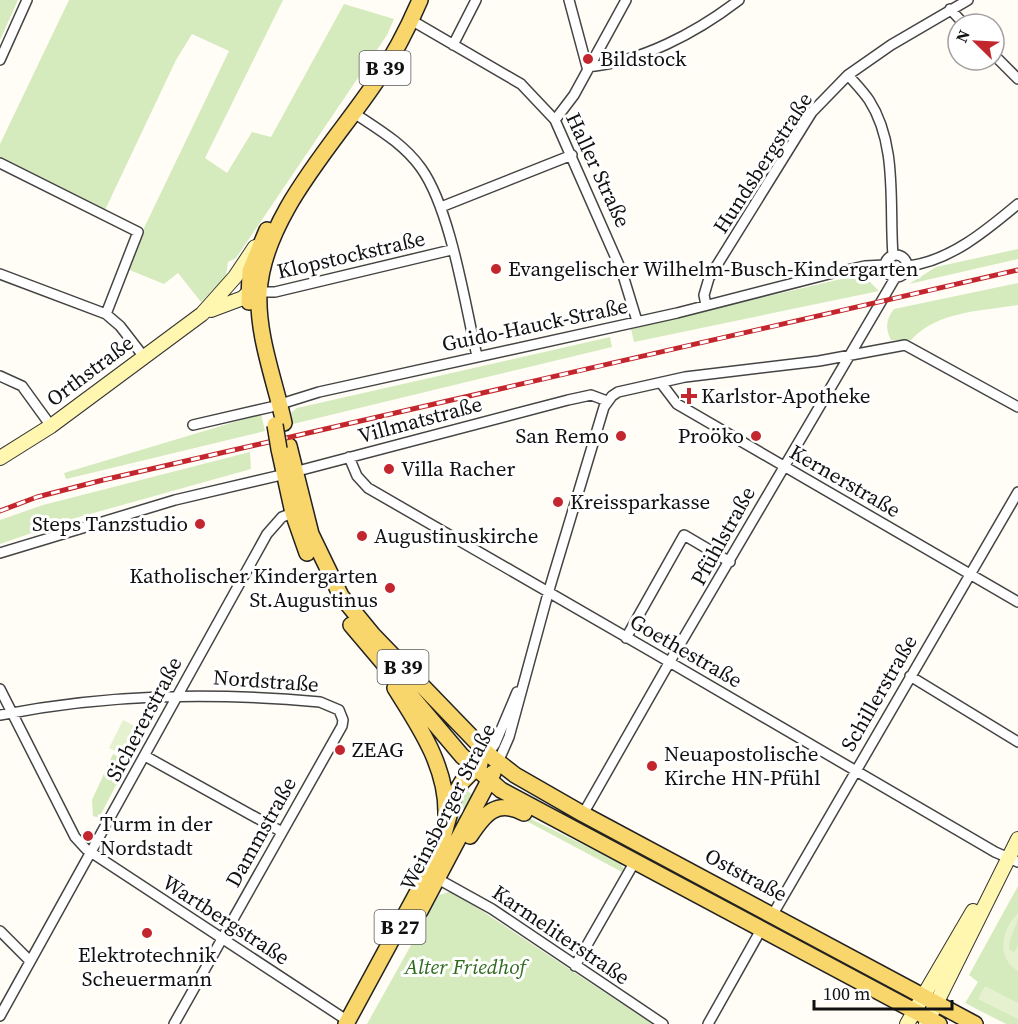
<svg xmlns="http://www.w3.org/2000/svg" width="1018" height="1024" font-family="'Source Serif 4',serif">
<rect width="100%" height="100%" fill="#fffdf5"/>
<path fill="#d5ebbd" d="M 0,0 L 18,0 L 0,40 Z
M 69,0 L 283,0 L 205,158 L 227,173 L 252,132 L 271,137 L 344,4 L 394,19 L 387,35 L 236,258 L 228,262 L 226,276 L 201,302 L 178,273 L 164,284 L 127,269 L 144,228 L 229,51 L 192,34 L 176,60 L 105,210 L 0,159 L 0,144 Z
M 1018,249 L 1018,259 L 909,284 L 936,267 Z
M 862,274 L 879,291 L 634,342 L 631,329 Z
M 1018,283 L 1018,305 C 982,311 937,311 911,340 L 891,340 C 885,329 886,319 894,309 Z
M 610,337 L 612,347 L 293,424 L 291,413 L 297,408 Z
M 261,414 L 265,431 L 66,479 L 64,473 Z
M 250,452 L 251,469 L 72,519 L 0,544 L 0,520 L 43,505 Z
M 113,754 L 128,762 L 99,818 L 93,816 L 92,800 Z
M 466,790 L 473,795 L 454,830 L 455,816 Z
M 519,813 L 620,863 L 625,870 L 622,872 L 517,816 Z
M 1018,886 L 1018,1024 L 1006,1024 L 965,1003 L 978,982 L 969,975 Z
M 452,891 L 652,1024 L 367,1024 L 439,895 Z"/>
<path fill="#e6f2cf" d="M 123,720 L 141,729 L 127,757 L 109,748 Z
M 1018,913 C 1018,926 1009,935 1009,949 L 1014,952 L 1018,946 L 1018,971 C 995,957 1002,929 1018,913 Z
M 985,986 L 1018,1003 L 1018,1019 L 978,999 Z"/>
<g fill="none" stroke-linecap="round" stroke-linejoin="round">
<g stroke="#444" stroke-width="12">
<path id="street" d="M 569,0 L 587,67
M 950,9 L 964,24
M 411,20 L 521,84 L 555,120 L 622,272 L 637,321
M 453,45 L 476,0
M 994,55 L 1018,79
M 0,60 L 27,0
M 587,67 C 641,62 696,33 739,0
M 848,75 C 855,83 863,91 869,100 C 898,145 889,204 893,256
M 354,113 C 378,129 404,144 421,168 C 451,210 465,305 477,356
M 555,120 L 574,95 L 626,0
M 0,163 L 138,232 L 106,314
M 441,207 L 572,155
M885 266a11 11 0 1 1 22 0a11 11 0 1 1-22 0Z
M 907,266 C 949,262 987,230 1018,204
M 0,274 L 106,314 L 120,326 L 144,357
M 259,292 L 275,292 L 451,250
M 706,305 L 704,295 L 709,278 L 812,112 L 848,75 L 891,45 L 968,0
M 0,376 L 22,386 L 51,426
M 661,383 L 677,404 L 1018,602
M 193,425 L 271,407 L 319,392 L 677,313 L 833,273 L 865,266 L 885,265
M 349,457 L 357,476 L 368,488 C 578,608 786,730 995,852 L 1018,862
M 0,553 L 175,500 L 294,472 L 568,400 L 591,395 L 607,401
M 626,638 L 684,535 L 730,562
M 910,676 L 1018,742
M 0,689 L 75,837 L 86,849 L 348,1021
M 0,715 C 108,694 211,692 320,702 L 339,710 L 343,720 L 342,726 L 174,1024
M 488,754 L 495,744 L 517,692
M 145,756 L 282,832
M 498,762 L 509,737 L 549,590 L 604,407 L 612,396 L 618,392 L 685,377 L 819,361 L 905,345 L 1018,407
M 583,814 L 669,663 L 895,278
M 438,879 L 492,909 L 663,1024
M 773,914 L 1018,492
M 0,931 L 30,961
M 575,966 L 634,863
M 0,1016 L 267,534 L 282,517 L 293,513
M 708,1024 L 762,928"/>
</g>
<g stroke="#333" stroke-width="16">
<path id="secondary" d="M 211,310 L 243,298 L 249,292
M 0,458 L 51,426 L 202,314 L 235,277 L 255,247
M 907,1024 L 973,911
M 926,1024 L 1018,839"/>
</g>
<g stroke="#222" stroke-width="18">
<path id="primary" d="M 249,302 L 250,271 L 267,230
M 284,423 C 275,381 257,336 259,293 C 263,216 336,142 377,80 C 394,55 408,28 420,0
M 289,446 L 311,534 L 341,596 L 373,635 L 488,754 L 515,775 L 583,814 L 975,1024
M 279,449 L 293,513 L 307,553
M 351,625 L 462,756 L 501,790 L 939,1024
M 395,688 C 419,726 447,767 446,814
M 470,836 C 485,813 497,799 524,813
M 420,911 L 493,773
M 346,1024 L 430,869 L 442,841 L 455,794 L 462,782 L 480,764"/>
</g>
<use href="#street" stroke="#fff" stroke-width="9"/>
<use href="#secondary" stroke="#fff6b0" stroke-width="14"/>
<use href="#primary" stroke="#f9d66b" stroke-width="15"/>
<g stroke="#c4262e" stroke-width="5">
<path id="rail" d="M 0,511 L 37,497 L 103,480 L 1018,270"/>
</g>
<use href="#rail" stroke="#fff" stroke-width="3" stroke-dasharray="9" stroke-linecap="butt"/>
<g stroke="#222" stroke-width="18" stroke-linecap="butt">
<path id="primary-bridge" d="M 275,425 L 279,449"/>
</g>
<use href="#primary-bridge" stroke="#f9d66b" stroke-width="15"/>
</g>
<g fill="#c4262e" stroke="#fff" stroke-width="2">
<circle cx="588" cy="59" r="6"/>
<circle cx="496" cy="269" r="6"/>
<path d="M686 387h6v6h6v6h-6v6h-6v-6h-6v-6h6z"/>
<circle cx="621" cy="436" r="6"/>
<circle cx="756" cy="436" r="6"/>
<circle cx="389" cy="469" r="6"/>
<circle cx="558" cy="502" r="6"/>
<circle cx="200" cy="524" r="6"/>
<circle cx="362" cy="536" r="6"/>
<circle cx="390" cy="588" r="6"/>
<circle cx="340" cy="750" r="6"/>
<circle cx="652" cy="766" r="6"/>
<circle cx="88" cy="836" r="6"/>
<circle cx="147" cy="933" r="6"/>
</g>
<g text-anchor="middle" stroke-width="6" stroke-linejoin="round" paint-order="stroke">
<g fill="#fff" stroke="#585858" stroke-width="1.5">
<rect x="359.5" y="51" width="51" height="34" rx="4.5"/>
<rect x="377.5" y="650" width="51" height="34" rx="4.5"/>
<rect x="374.5" y="910" width="51" height="34" rx="4.5"/>
</g>
<g font-size="20" font-weight="bold" fill="#111">
<text x="385" y="75">B 39</text>
<text x="403" y="674">B 39</text>
<text x="400" y="934">B 27</text>
</g>
<g font-size="21" fill="#111" stroke="#fff" text-anchor="start">
<text x="600" y="66">Bildstock</text>
<text x="508" y="276">Evangelischer Wilhelm-Busch-Kindergarten</text>
<text x="701" y="403">Karlstor-Apotheke</text>
<text x="609" y="443" text-anchor="end">San Remo</text>
<text x="744" y="443" text-anchor="end">Proöko</text>
<text x="401" y="476">Villa Racher</text>
<text x="570" y="509">Kreissparkasse</text>
<text x="188" y="531" text-anchor="end">Steps Tanzstudio</text>
<text x="374" y="543">Augustinuskirche</text>
<text x="378" y="583" text-anchor="end">Katholischer Kindergarten<tspan x="378" dy="24">St.Augustinus</tspan></text>
<text x="352" y="757">ZEAG</text>
<text x="664" y="761">Neuapostolische<tspan x="664" dy="24">Kirche HN-Pfühl</tspan></text>
<text x="100" y="831">Turm in der<tspan x="100" dy="24">Nordstadt</tspan></text>
<text x="147" y="962" text-anchor="middle">Elektrotechnik<tspan x="147" dy="24">Scheuermann</tspan></text>
</g>
<g font-size="21" fill="#111" stroke="#fff">
<text transform="translate(763 163) rotate(-57)" y="7">Hundsbergstraße</text>
<text transform="translate(598 170) rotate(65)" y="7">Haller Straße</text>
<text transform="translate(351 255) rotate(-13)" y="7">Klopstockstraße</text>
<text transform="translate(535 325) rotate(-12)" y="7">Guido-Hauck-Straße</text>
<text transform="translate(90 371) rotate(-37)" y="7">Orthstraße</text>
<text transform="translate(420 420) rotate(-15)" y="7">Villmatstraße</text>
<text transform="translate(845 481) rotate(30)" y="7">Kernerstraße</text>
<text transform="translate(723 536) rotate(-61)" y="7">Pfühlstraße</text>
<text transform="translate(686 651) rotate(30)" y="7">Goethestraße</text>
<text transform="translate(266 681) rotate(4)" y="7">Nordstraße</text>
<text transform="translate(879 693) rotate(-60)" y="7">Schillerstraße</text>
<text transform="translate(144 719) rotate(-62)" y="7">Sichererstraße</text>
<text transform="translate(448 807) rotate(-63)" y="7">Weinsberger Straße</text>
<text transform="translate(261 832) rotate(-61)" y="7">Dammstraße</text>
<text transform="translate(746 875) rotate(28)" y="7">Oststraße</text>
<text transform="translate(226 920) rotate(33)" y="7">Wartbergstraße</text>
<text transform="translate(561 935) rotate(34)" y="7">Karmeliterstraße</text>
</g>
<g font-size="21" font-style="italic" fill="#2f6b1f" stroke="#fff">
<text x="465" y="974">Alter Friedhof</text>
</g>
</g>
<g transform="translate(976 42) rotate(294)"><circle r="28" fill="#ffffff" stroke="#a0a0a0" stroke-width="1.5"/>
<path d="M0-4.5L10 22L0 15L-10 22Z" fill="#c4262e"/>
<text y="-9" font-size="16" font-weight="bold" text-anchor="middle" fill="#111111">N</text>
</g>
<path d="M814 1000v9h138v-9" fill="none" stroke="#111111" stroke-width="3"/>
<text x="823" y="1000" font-size="18" fill="#111111" stroke="#ffffff" stroke-width="4.5" paint-order="stroke">100 m</text>
</svg>
